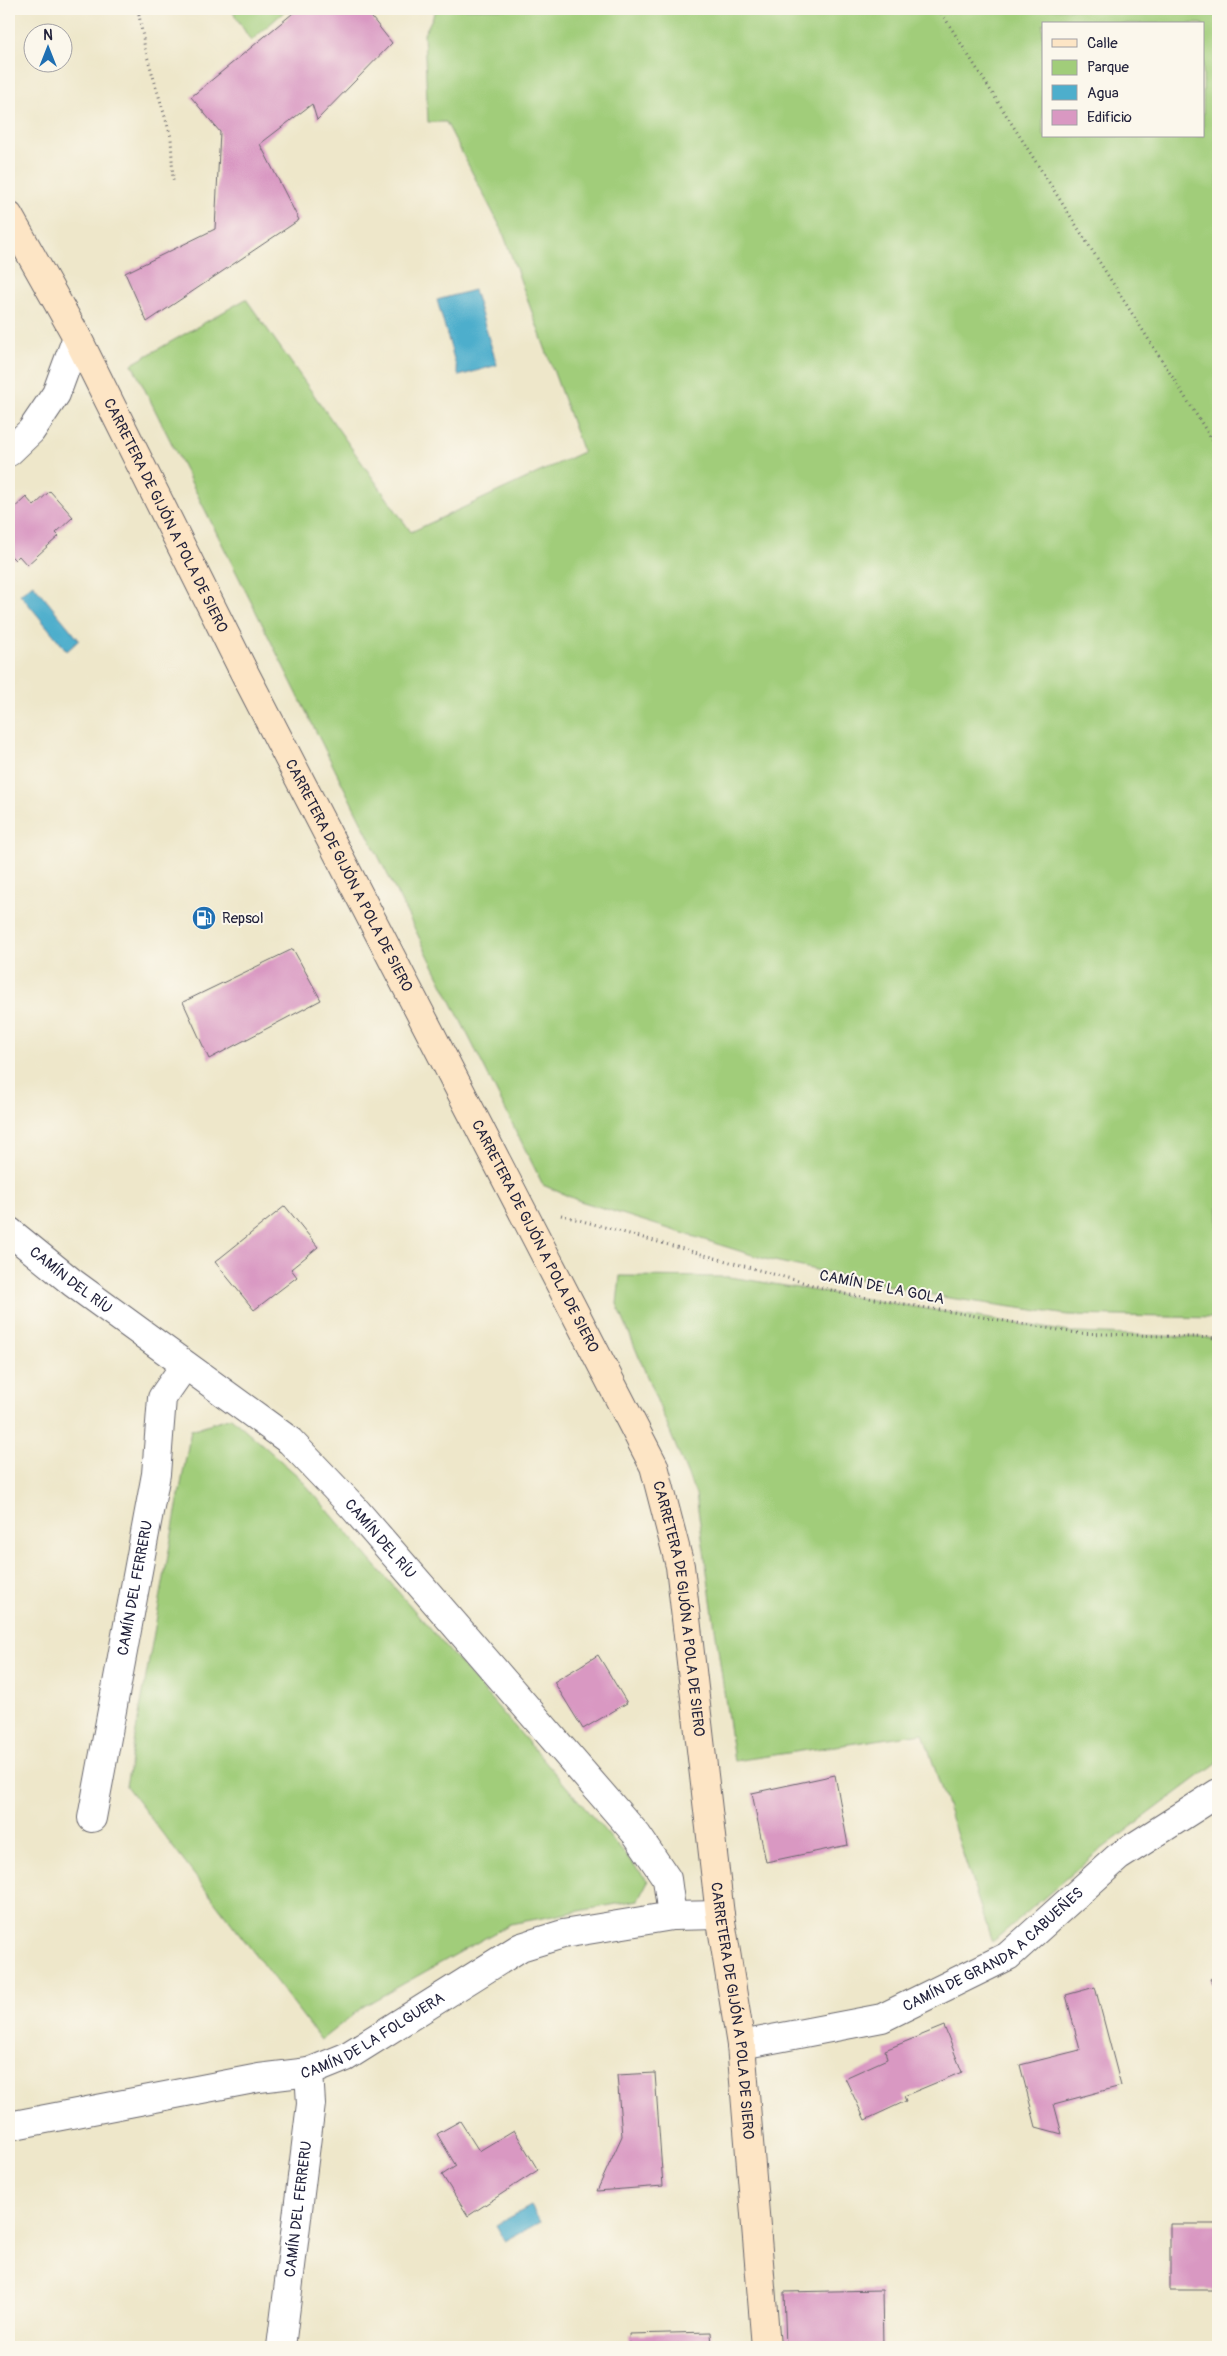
<svg xmlns="http://www.w3.org/2000/svg" width="1227" height="2356" font-family="Pangolin,sans-serif">
<rect width="100%" height="100%" fill="#fbf7ec"/>
<filter id="ink" filterUnits="userSpaceOnUse"><feTurbulence type="fractalNoise" baseFrequency=".02" numOctaves="2"/><feDisplacementMap in="SourceGraphic" scale="10" xChannelSelector="R" yChannelSelector="G"/><feConvolveMatrix kernelMatrix="1 2 1 2 8 2 1 2 1" color-interpolation-filters="sRGB"/></filter>
<filter id="wash" filterUnits="userSpaceOnUse"><feTurbulence type="fractalNoise" baseFrequency=".0096" numOctaves="4" result="noise"/><feDisplacementMap in="SourceGraphic" scale="20" xChannelSelector="R" yChannelSelector="G"/><feGaussianBlur stdDeviation="1.12" result="paint"/><feColorMatrix in="noise" values="0 0 0 0 0 0 0 0 0 0 0 0 0 0 0 0 0 1.4 0 .05"/><feComposite in="paint" operator="in"/></filter>
<g filter="url(#wash)">
<rect width="100%" height="100%" fill="#eee7ca"/>
<path fill="#a1cd7a" stroke="#62785a" fill-rule="evenodd" d="M 231,9 L 287,9 L 251,41 Z
M 437,9 L 1218,9 L 1218,1318 L 1068,1315 L 942,1297 L 765,1259 L 577,1200 L 543,1185 L 132,364 L 246,299 L 411,532 L 583,452 L 502,230 L 446,122 L 428,122 L 424,34 ZM 1043,24 L 1203,24 L 1203,136 L 1043,136 Z
M 620,1276 L 730,1277 L 1076,1333 L 1218,1338 L 1218,1762 L 1099,1851 L 992,1942 L 923,1733 L 734,1761 L 696,1495 L 617,1304 Z
M 231,1417 L 299,1477 L 648,1881 L 638,1900 L 510,1924 L 364,2006 L 321,2040 L 126,1786 L 191,1430 Z"/>
<path fill="#4daecc" stroke="#386884" d="M 474,290 L 497,365 L 459,376 L 437,300 Z
M 33,584 L 79,640 L 67,651 L 20,594 Z
M 531,2206 L 540,2222 L 505,2241 L 496,2225 Z"/>
<g id="blocks">
<path fill="#d998c2" d="M 298,9 L 365,9 L 392,43 L 317,120 L 312,104 L 260,144 L 299,220 L 147,322 L 125,273 L 215,229 L 220,132 L 191,97 Z
M 50,491 L 73,517 L 56,533 L 59,536 L 27,565 L 19,556 L 15,560 L 10,555 L 9,556 L 9,513 L 26,497 L 34,506 Z
M 293,949 L 321,1000 L 209,1059 L 183,1002 Z
M 285,1206 L 318,1247 L 291,1269 L 297,1277 L 254,1310 L 215,1262 Z
M 598,1655 L 627,1703 L 583,1729 L 554,1682 Z
M 835,1775 L 848,1845 L 766,1862 L 752,1793 Z
M 1218,1975 L 1218,1994 L 1210,1979 Z
M 1095,1987 L 1121,2086 L 1054,2104 L 1062,2134 L 1036,2127 L 1020,2065 L 1080,2050 L 1066,1995 Z
M 944,2026 L 962,2072 L 904,2096 L 906,2101 L 865,2120 L 845,2078 L 887,2059 L 885,2050 Z
M 655,2073 L 663,2186 L 597,2191 L 622,2136 L 617,2075 Z
M 460,2121 L 479,2151 L 514,2130 L 538,2170 L 468,2216 L 442,2175 L 456,2166 L 437,2134 Z
M 1170,2224 L 1218,2224 L 1218,2290 L 1170,2290 Z
M 882,2290 L 883,2347 L 786,2347 L 784,2292 Z
M 711,2332 L 712,2347 L 630,2347 L 629,2334 Z"/>
</g>
</g>
<g filter="url(#ink)">
<use href="#blocks" fill-opacity="0" stroke="#69676d" stroke-width="1"/>
<g fill="none" stroke-linecap="round" stroke-linejoin="round">
<g stroke="#69676d" stroke-width="30">
<g id="street">
<path d="M 9,452 L 31,431 L 56,394 L 77,337"/>
<path id="s1" d="M 9,1231 L 73,1283 L 290,1441 L 353,1507 L 637,1835 L 667,1879 L 672,1916"/>
<path id="s2" d="M 92,1818 L 156,1474 L 162,1398 L 185,1365"/>
<path id="s3" d="M 741,2045 L 882,2018 L 1008,1956 L 1118,1857 L 1218,1793"/>
<path id="s4" d="M 9,2126 L 259,2078 L 309,2072 L 346,2057 L 521,1947 L 563,1934 L 672,1916 L 720,1915"/>
<path id="s5" d="M 281,2347 L 311,2104 L 309,2072"/>
</g>
</g>
<g stroke="#69676d" stroke-width="30">
<g id="secondary">
<path id="s6" d="M 9,216 L 77,337 L 243,670 L 654,1466 L 680,1566 L 720,1915 L 741,2045 L 766,2347"/>
</g>
</g>
<path stroke="#69676d" stroke-width="3" stroke-dasharray="1 4" stroke-linecap="butt" d="M 138,9 L 145,49 L 171,137 L 173,181
M 939,9 L 1218,449
M 561,1215 L 845,1294 L 1076,1333 L 1218,1338"/>
<use href="#street" stroke="#fff" stroke-width="28"/>
<use href="#secondary" stroke="#fde5c5" stroke-width="28"/>
</g>
</g>
<defs>
<g id="fuel-disc" transform="scale(1.25)"><circle r="9.5" fill="#1f6fb2" stroke="#fbf7ec"/><path d="M-5.5-6h7V0h2V4h1.3V-2.5L3-4.5l.8-.8L6-3V5H2.5V1h-1V6h-7ZM-4.2-4.7v3.2H.2V-4.7Z" fill="#fff"/></g>
</defs>
<g fill-rule="evenodd">
<use href="#fuel-disc" x="204" y="918"/>
</g>
<g text-anchor="middle" stroke-width="4" stroke-linejoin="round" paint-order="stroke">
<g font-size="15" fill="#22223b" stroke="#fbf7ec">
<text dy="5" stroke="none"><textPath href="#s6" startOffset="338">CARRETERA DE GIJÓN A POLA DE SIERO</textPath></text>
<text dy="5" stroke="none"><textPath href="#s6" startOffset="742">CARRETERA DE GIJÓN A POLA DE SIERO</textPath></text>
<text dy="5" stroke="none"><textPath href="#s6" startOffset="1148">CARRETERA DE GIJÓN A POLA DE SIERO</textPath></text>
<text dy="5" stroke="none"><textPath href="#s1" startOffset="79">CAMÍN DEL RÍU</textPath></text>
<text transform="translate(882 1287) rotate(11)" y="5">CAMÍN DE LA GOLA</text>
<text dy="5" stroke="none"><textPath href="#s1" startOffset="484">CAMÍN DEL RÍU</textPath></text>
<text dy="5" stroke="none"><textPath href="#s2" startOffset="234">CAMÍN DEL FERRERU</textPath></text>
<text dy="5" stroke="none"><textPath href="#s6" startOffset="1552">CARRETERA DE GIJÓN A POLA DE SIERO</textPath></text>
<text dy="5" stroke="none"><textPath href="#s3" startOffset="275">CAMÍN DE GRANDA A CABUEÑES</textPath></text>
<text dy="5" stroke="none"><textPath href="#s6" startOffset="1958">CARRETERA DE GIJÓN A POLA DE SIERO</textPath></text>
<text dy="5" stroke="none"><textPath href="#s4" startOffset="378">CAMÍN DE LA FOLGUERA</textPath></text>
<text dy="5" stroke="none"><textPath href="#s5" startOffset="139">CAMÍN DEL FERRERU</textPath></text>
</g>
<g font-size="15" fill="#22223b" stroke="#fbf7ec" text-anchor="start">
<text x="222" y="923">Repsol</text>
</g>
</g>
<rect width="1227" height="2356" fill="none" stroke="#fbf7ec" stroke-width="30"/>
<rect x="1042" y="22" width="162" height="115" fill="#fbf7ec" stroke="#a4a2a5"/>
<rect x="1052" y="39" width="25" height="8" fill="#fde5c5" stroke="#a4a2a5"/>
<text x="1087" y="48" font-size="15" fill="#22223b">Calle</text>
<rect x="1052" y="60" width="25" height="15" fill="#a1cd7a" stroke="#a4a2a5"/>
<text x="1087" y="72" font-size="15" fill="#22223b">Parque</text>
<rect x="1052" y="85" width="25" height="15" fill="#4daecc" stroke="#a4a2a5"/>
<text x="1087" y="98" font-size="15" fill="#22223b">Agua</text>
<rect x="1052" y="110" width="25" height="15" fill="#d998c2" stroke="#a4a2a5"/>
<text x="1087" y="122" font-size="15" fill="#22223b">Edificio</text>
<g transform="translate(48 48)"><circle r="24" fill="#fbf7ec" stroke="#a4a2a5"/>
<path d="M0-4L9 19L0 12L-9 19Z" fill="#1f6fb2"/>
<text y="-8" font-size="14" font-weight="bold" text-anchor="middle" fill="#22223b">N</text>
</g>
</svg>
